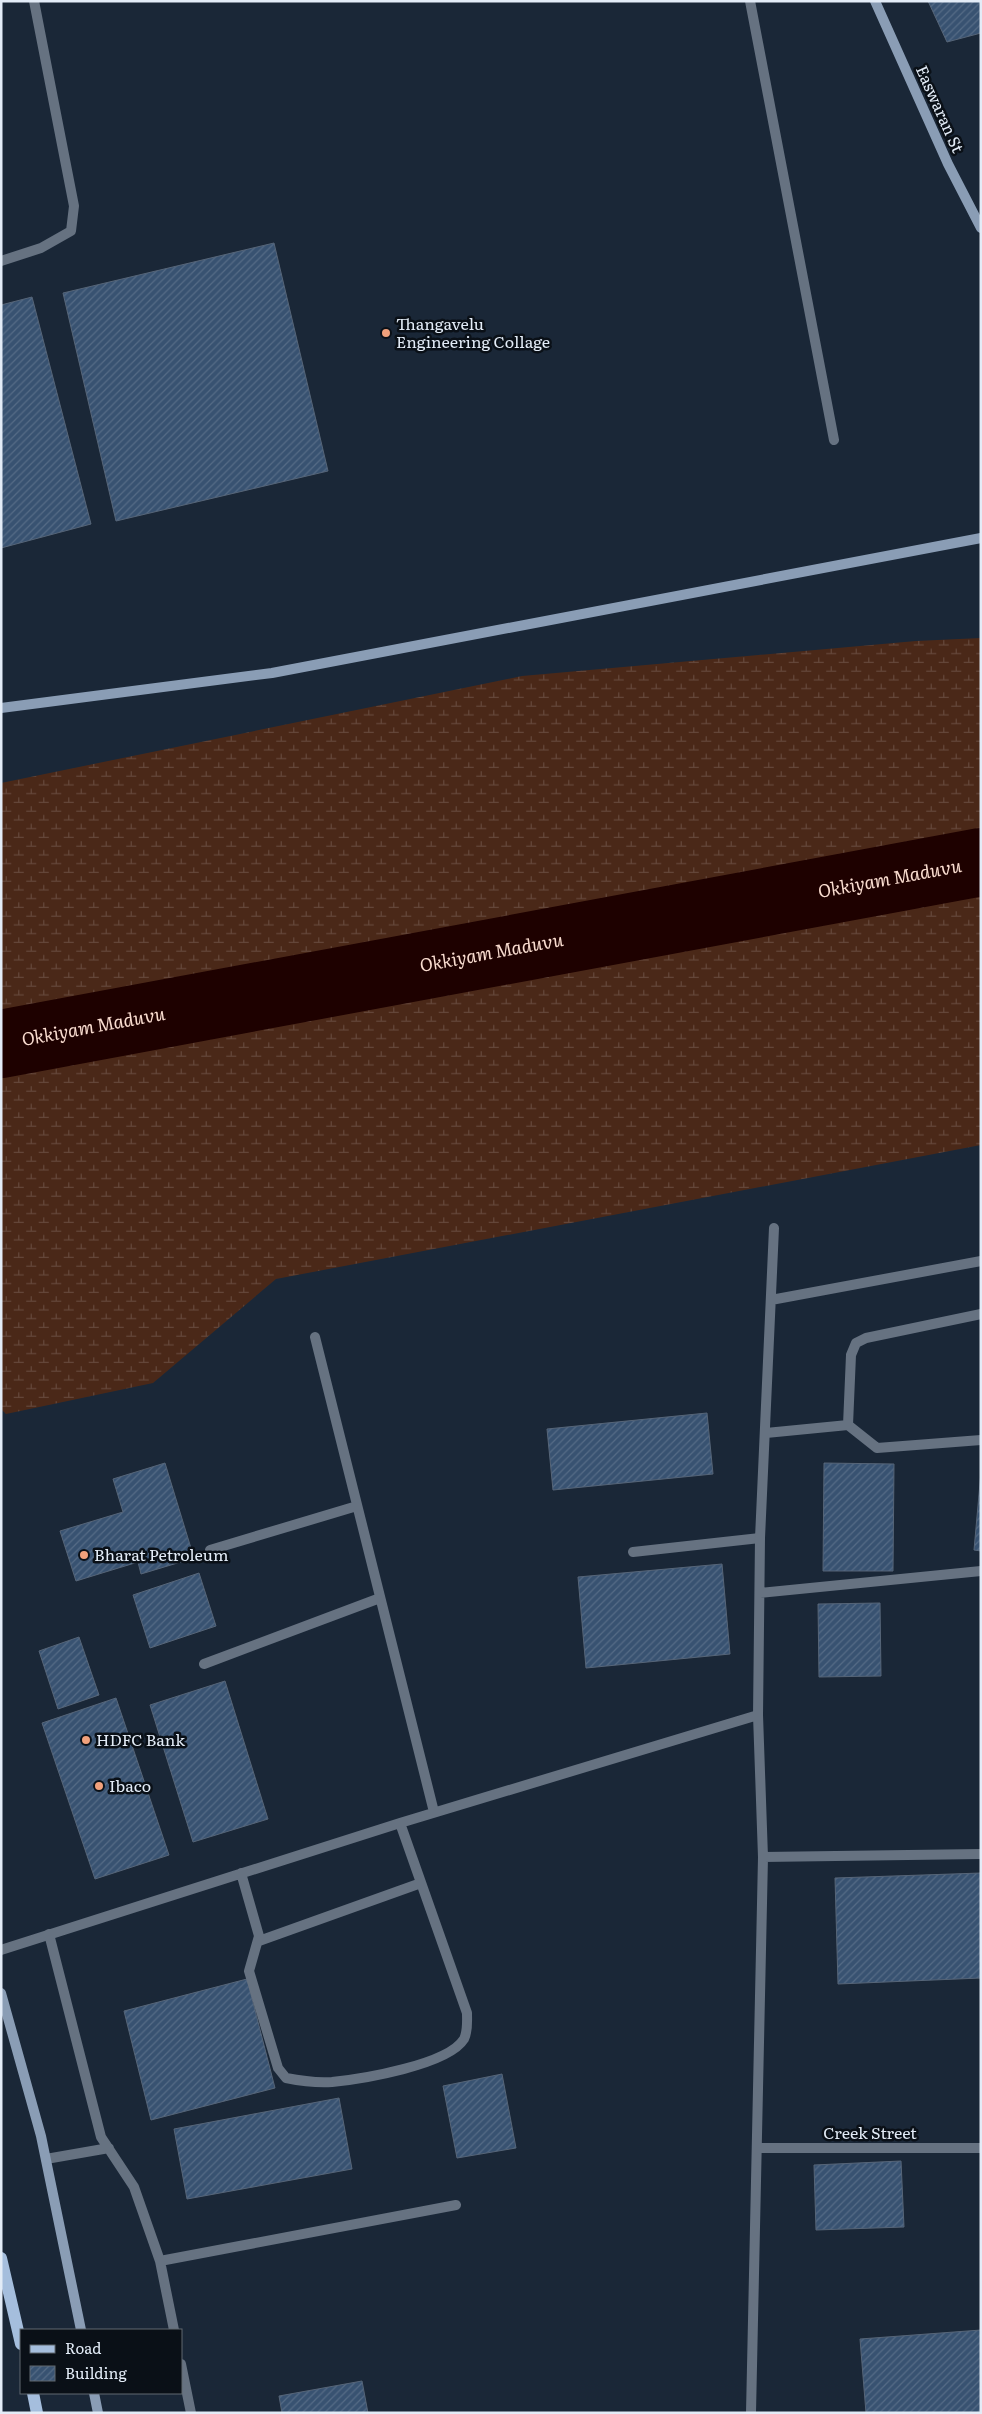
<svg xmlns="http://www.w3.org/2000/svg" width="982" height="2414" font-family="Literata,serif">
<defs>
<pattern id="wetland-marsh" width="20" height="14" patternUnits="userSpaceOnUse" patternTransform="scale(1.25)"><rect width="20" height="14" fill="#4a2818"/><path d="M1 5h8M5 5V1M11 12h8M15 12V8" fill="none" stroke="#64473a"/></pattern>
<pattern id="building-hatch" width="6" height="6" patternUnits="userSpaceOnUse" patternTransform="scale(1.25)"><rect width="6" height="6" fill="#385271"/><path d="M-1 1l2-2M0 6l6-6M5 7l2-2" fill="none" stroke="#556b86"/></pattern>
</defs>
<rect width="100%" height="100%" fill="#1a2737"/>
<path fill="url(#wetland-marsh)" d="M 981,638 L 981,1145 L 276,1279 L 153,1383 L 6,1414 L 1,1409 L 1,783 L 522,676 L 916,641 Z"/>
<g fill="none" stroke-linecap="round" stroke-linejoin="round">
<path stroke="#1e0100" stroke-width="68" id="s1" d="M 1,1044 L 981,862"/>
</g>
<path fill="url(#building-hatch)" stroke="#566578" d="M 928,1 L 981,1 L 981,33 L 947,42 Z
M 274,243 L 328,471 L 116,521 L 63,293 Z
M 32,297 L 91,524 L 1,548 L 1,305 Z
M 707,1413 L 713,1474 L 553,1490 L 547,1429 Z
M 165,1463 L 194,1558 L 141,1574 L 138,1562 L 76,1581 L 60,1531 L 123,1512 L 113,1479 Z
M 824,1463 L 894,1464 L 893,1571 L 823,1571 Z
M 981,1472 L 981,1551 L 974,1550 Z
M 722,1564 L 730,1654 L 586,1668 L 578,1577 Z
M 199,1573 L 216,1626 L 150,1648 L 133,1595 Z
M 880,1603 L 881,1676 L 819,1677 L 818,1604 Z
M 79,1637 L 99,1695 L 58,1709 L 39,1651 Z
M 225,1681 L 268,1819 L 193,1842 L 150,1705 Z
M 116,1698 L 169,1855 L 95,1879 L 42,1723 Z
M 981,1873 L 981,1978 L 838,1984 L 835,1878 Z
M 247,1979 L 275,2088 L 151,2120 L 124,2011 Z
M 502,2074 L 516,2148 L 457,2158 L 443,2086 Z
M 339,2098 L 352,2169 L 187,2199 L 174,2129 Z
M 901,2161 L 904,2227 L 816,2230 L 814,2165 Z
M 981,2330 L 981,2413 L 866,2413 L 860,2339 Z
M 362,2381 L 368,2413 L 282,2413 L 279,2396 Z"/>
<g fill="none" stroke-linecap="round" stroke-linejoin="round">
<path stroke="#667281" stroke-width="10" d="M 750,1 L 834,440
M 1,261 L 41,248 L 71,231 L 74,206 L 34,1
M 633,1552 L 760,1538
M 49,1934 L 101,2137 L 134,2187 L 160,2261 L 174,2330
M 46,2159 L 109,2148
M 160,2261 L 456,2205
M 181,2364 L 191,2413"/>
<path stroke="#667281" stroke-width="10" d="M 771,1300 L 981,1261
M 315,1337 L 434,1812
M 848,1425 L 851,1355 L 856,1343 L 866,1338 L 981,1314
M 766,1433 L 848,1425 L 877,1448 L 981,1440
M 210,1550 L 357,1506
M 760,1593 L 981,1571
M 204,1664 L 380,1598
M 763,1857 L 981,1854
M 241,1873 L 259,1936 L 249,1971 L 278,2068 L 286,2078 C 301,2081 317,2083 332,2082 C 362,2079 448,2065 464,2039 C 468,2031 467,2022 467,2013 L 400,1823
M 259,1941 L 421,1883
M 1,1950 L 400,1823 L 758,1715
M 759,2148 L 981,2148
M 751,2413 L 763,1857 L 758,1715 L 760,1538 L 774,1228"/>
<path stroke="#8a9db5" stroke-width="10" d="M 875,1 L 948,164 L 981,228
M 1,708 L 272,673 L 981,538
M 1,1993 L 41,2136 L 81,2330
M 94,2393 L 98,2413"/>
<path stroke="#a5bedd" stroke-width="12" d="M 1,2258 L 21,2344
M 33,2393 L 37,2413"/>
</g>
<g fill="#f1a17c" stroke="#0a1017" stroke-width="2">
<circle cx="386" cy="333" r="5"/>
<circle cx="84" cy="1555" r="5"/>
<circle cx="86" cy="1740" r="5"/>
<circle cx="99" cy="1786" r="5"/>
</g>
<g text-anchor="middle" stroke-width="5" stroke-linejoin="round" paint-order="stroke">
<g font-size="16" fill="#e3ecf7" stroke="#0a1017">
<text transform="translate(940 109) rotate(66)" y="6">Easwaran St</text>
<text x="870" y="2139">Creek Street</text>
</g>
<g font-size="16" fill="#e3ecf7" stroke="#0a1017" text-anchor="start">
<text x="396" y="330">Thangavelu<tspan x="396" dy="18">Engineering Collage</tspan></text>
<text x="94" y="1561">Bharat Petroleum</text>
<text x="96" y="1746">HDFC Bank</text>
<text x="109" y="1792">Ibaco</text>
</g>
<g font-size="18" font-style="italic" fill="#f9dccf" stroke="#0a1017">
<text dy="6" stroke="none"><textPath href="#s1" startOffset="904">Okkiyam Maduvu</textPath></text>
<text dy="6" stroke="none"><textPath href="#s1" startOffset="499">Okkiyam Maduvu</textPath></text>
<text dy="6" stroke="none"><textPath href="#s1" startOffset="94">Okkiyam Maduvu</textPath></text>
</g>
</g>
<rect width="982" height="2414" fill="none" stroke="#e3ecf7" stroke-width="5"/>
<rect x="20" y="2329" width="162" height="65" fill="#0a1017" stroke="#616871"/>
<rect x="30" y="2345" width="25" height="8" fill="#a5bedd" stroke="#616871"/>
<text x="65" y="2354" font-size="15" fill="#e3ecf7">Road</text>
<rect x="30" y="2366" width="25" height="15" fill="url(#building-hatch)" stroke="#616871"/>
<text x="65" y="2379" font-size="15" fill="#e3ecf7">Building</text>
</svg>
